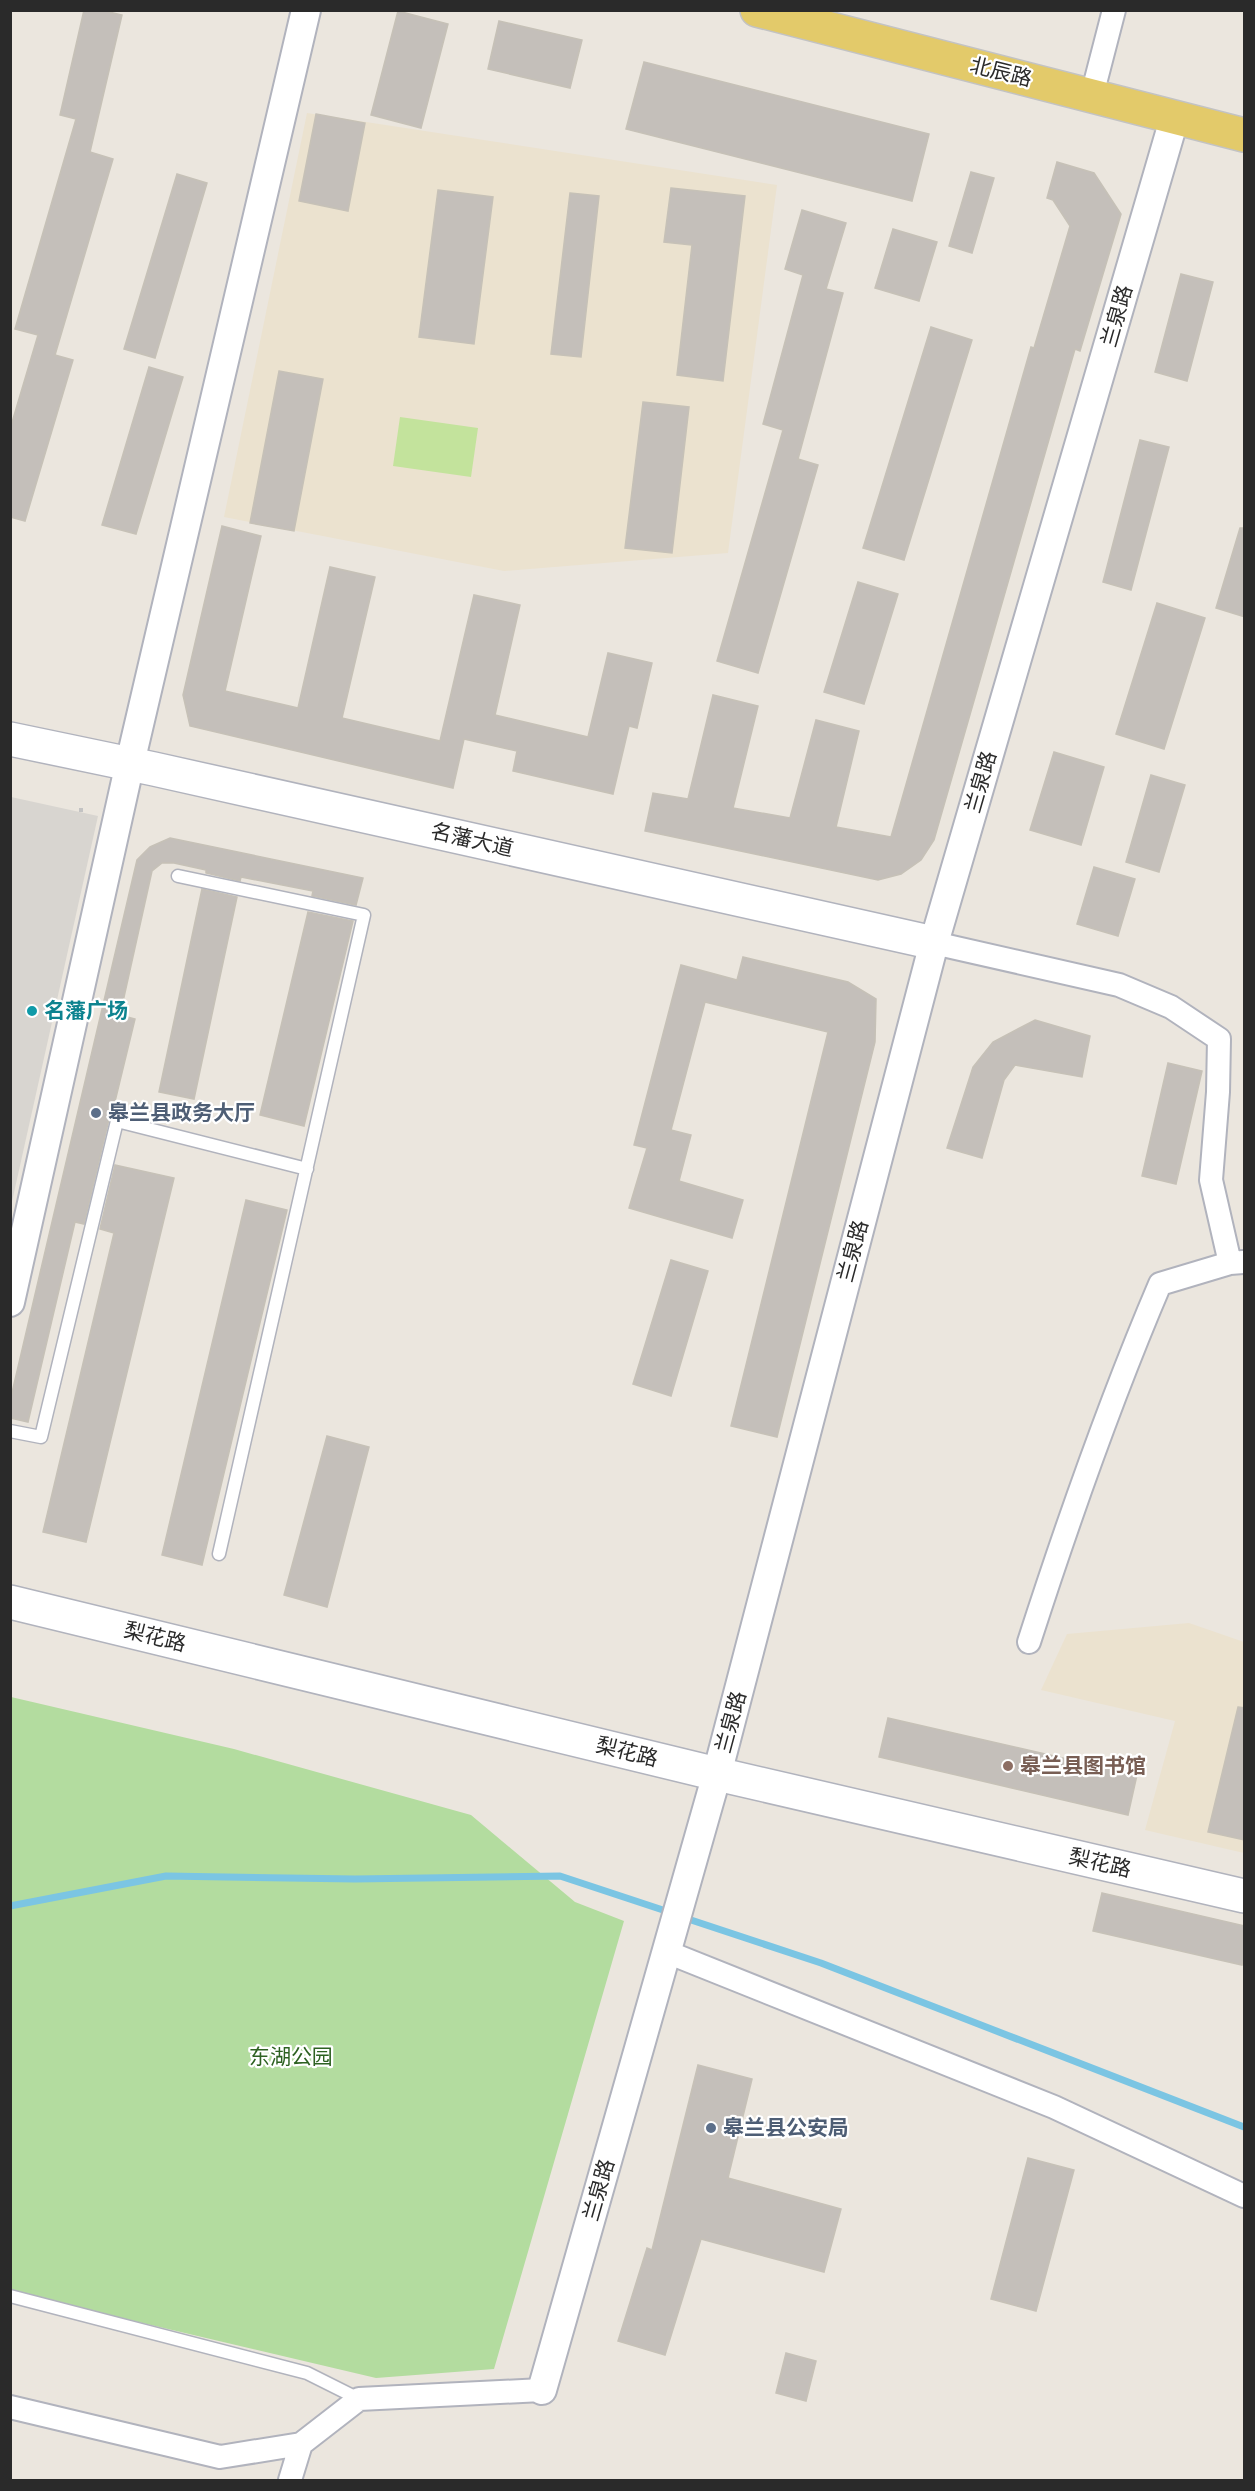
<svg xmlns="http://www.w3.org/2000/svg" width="1255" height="2491" font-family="Karla,'Noto Sans SC',sans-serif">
<rect width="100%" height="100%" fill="#ebe6de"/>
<path fill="#ebe2cf" d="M 307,113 L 777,185 L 728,553 L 504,571 L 224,517 Z
M 1189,1623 L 1244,1642 L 1244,1853 L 1145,1830 L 1175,1721 L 1041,1690 L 1067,1634 Z"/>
<path fill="#b3dc9f" d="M 11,1697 L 234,1749 L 471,1815 L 575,1902 L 624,1921 L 494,2369 L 376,2378 L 11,2292 Z"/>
<path fill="#c3e39c" d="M 400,417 L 478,428 L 471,477 L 393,466 Z"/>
<path fill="#d8d5d0" d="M 11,797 L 98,816 L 11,1206 L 10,797 Z"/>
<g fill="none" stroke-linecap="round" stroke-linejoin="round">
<path stroke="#7bc5e3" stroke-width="7" d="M 10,1906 L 166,1876 L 355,1879 L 560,1876 L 672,1913
M 682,1917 L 821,1963 L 1244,2127"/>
</g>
<path fill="#c4bfba" stroke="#c6c1b7" stroke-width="1.5" d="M 84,10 L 101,10 L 122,15 L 90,152 L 113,159 L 55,355 L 73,360 L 25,521 L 10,517 L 10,429 L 38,335 L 15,329 L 76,119 L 60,115 Z
M 398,11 L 448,24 L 421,128 L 371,115 Z
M 499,21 L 582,40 L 570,88 L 488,69 Z
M 644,62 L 929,134 L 912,201 L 626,129 Z
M 316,114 L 365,123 L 348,211 L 299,201 Z
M 1057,162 L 1094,173 L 1121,214 L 1080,351 L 1075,349 L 934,840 L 921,860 L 901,874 L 878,880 L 645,831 L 653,793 L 688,799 L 713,695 L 758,706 L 733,808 L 790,818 L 816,720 L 859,731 L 836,827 L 891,837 L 1031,347 L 1034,348 L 1070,226 L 1053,200 L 1047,198 Z
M 971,172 L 994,178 L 972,253 L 949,246 Z
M 177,174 L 207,183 L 155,358 L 124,349 Z
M 671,188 L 745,196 L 723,381 L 677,375 L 692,245 L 664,242 Z
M 438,190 L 493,197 L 474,344 L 419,337 Z
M 570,193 L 599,196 L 581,357 L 551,354 Z
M 802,210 L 846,223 L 826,289 L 843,293 L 798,459 L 818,465 L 758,673 L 717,661 L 783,430 L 763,424 L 803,275 L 785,269 Z
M 893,229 L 937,242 L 919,301 L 875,288 Z
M 1181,274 L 1213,282 L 1187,381 L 1155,372 Z
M 931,327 L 972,340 L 904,560 L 863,548 Z
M 149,367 L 183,377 L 136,534 L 102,525 Z
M 279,371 L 323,379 L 294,531 L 250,523 Z
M 643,402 L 689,407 L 672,553 L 625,548 Z
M 1140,440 L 1169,447 L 1131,590 L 1103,582 Z
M 222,526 L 261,536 L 225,691 L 298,708 L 330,567 L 375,577 L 342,718 L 440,741 L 474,595 L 520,605 L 495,715 L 588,737 L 608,653 L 652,663 L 637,728 L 629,726 L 613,794 L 513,771 L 517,751 L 464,739 L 453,788 L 190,726 L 183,695 Z
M 1240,528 L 1245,528 L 1245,617 L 1216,608 Z
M 858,582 L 898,594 L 864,704 L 824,692 Z
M 1157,603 L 1205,618 L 1164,749 L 1116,734 Z
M 1054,752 L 1104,767 L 1081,845 L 1030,830 Z
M 1151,775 L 1185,785 L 1159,872 L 1126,862 Z
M 170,838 L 363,878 L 356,905 L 312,896 L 313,891 L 241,877 L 240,881 L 206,873 L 206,870 L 174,863 L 162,863 L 152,871 L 120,1015 L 135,1019 L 112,1114 L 109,1119 L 84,1224 L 75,1222 L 28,1422 L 10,1418 L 10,1401 L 137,860 L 150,847 Z
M 1094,867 L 1135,879 L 1118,936 L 1077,924 Z
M 202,889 L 237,897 L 194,1099 L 159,1092 Z
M 308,912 L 353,921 L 304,1126 L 260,1115 Z
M 743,957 L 848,982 L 876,999 L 875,1042 L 777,1437 L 731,1426 L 828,1032 L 705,1002 L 671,1130 L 691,1135 L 679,1181 L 743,1200 L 732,1238 L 629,1208 L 647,1148 L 634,1145 L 681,965 L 737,980 Z
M 1035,1020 L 1090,1036 L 1082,1077 L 1015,1065 L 1004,1080 L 982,1158 L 947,1148 L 973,1067 L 993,1042 Z
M 1168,1063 L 1202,1071 L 1176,1184 L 1142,1176 Z
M 115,1165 L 174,1178 L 86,1542 L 43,1532 L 114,1233 L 100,1229 Z
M 246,1200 L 287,1210 L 202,1565 L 162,1555 Z
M 671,1260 L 708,1271 L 671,1396 L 633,1384 Z
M 327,1436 L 369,1447 L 327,1607 L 284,1595 Z
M 1238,1707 L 1245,1708 L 1245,1840 L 1208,1832 Z
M 888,1718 L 1137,1775 L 1128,1815 L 879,1757 Z
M 1102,1893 L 1245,1926 L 1245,1954 L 1242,1965 L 1093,1931 Z
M 698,2065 L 752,2079 L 728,2178 L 841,2209 L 824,2272 L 701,2239 L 665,2355 L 618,2341 L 647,2248 L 652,2250 Z
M 1028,2158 L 1074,2170 L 1036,2311 L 991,2299 Z
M 786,2353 L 816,2361 L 806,2401 L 776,2393 Z"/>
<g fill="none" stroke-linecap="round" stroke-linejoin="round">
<g stroke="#b1b3bd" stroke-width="15">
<path id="service" d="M 178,876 L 364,915 L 219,1554
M 10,1431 L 41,1437 L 117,1121 L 307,1169
M 10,2296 L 307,2373 L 359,2399"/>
</g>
<g stroke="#b1b3bd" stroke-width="26">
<path id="minor" d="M 1092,95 L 1114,10
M 934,943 L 1119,985 L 1171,1007 L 1219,1039 L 1218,1092 L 1211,1180 L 1230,1263
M 1029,1642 C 1068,1521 1110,1401 1160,1284 L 1230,1263 L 1243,1262
M 667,1952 L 1054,2107 L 1244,2196
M 10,2407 L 220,2457 L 301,2444 L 359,2399 L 542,2390
M 290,2480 L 301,2444"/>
</g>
<g stroke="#b1b3bd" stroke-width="32">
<path id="tertiary" d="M 10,1302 L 130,763 L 306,10
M 542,2390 L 717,1774 L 934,943 L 1175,116"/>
</g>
<g stroke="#b1b3bd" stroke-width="36">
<path id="secondary" d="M 10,739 L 154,769 L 934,943
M 10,1602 L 717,1774 L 1244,1896"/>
</g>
<g stroke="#c3c3c3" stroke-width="36">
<path id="primary" d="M 757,10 L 1244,135"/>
</g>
<path stroke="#c3c3c3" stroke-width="4" stroke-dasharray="4.5 3" stroke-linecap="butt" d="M 81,812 L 81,808"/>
<use href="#service" stroke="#fff" stroke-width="12"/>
<use href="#minor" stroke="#fff" stroke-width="22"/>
<use href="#tertiary" stroke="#fff" stroke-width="28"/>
<use href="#secondary" stroke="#fff" stroke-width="33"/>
<use href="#primary" stroke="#e3ca6a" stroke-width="33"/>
</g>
<circle fill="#0f9aa8" stroke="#fff" stroke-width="2" cx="32" cy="1011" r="6"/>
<g fill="#5c6f8a" stroke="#fff" stroke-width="2">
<circle cx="96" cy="1113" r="6"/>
<circle cx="711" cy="2128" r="6"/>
</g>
<circle fill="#8d6e63" stroke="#fff" stroke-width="2" cx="1008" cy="1766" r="6"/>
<g text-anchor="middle" stroke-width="4.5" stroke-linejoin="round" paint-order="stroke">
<g font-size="21" fill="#2a2a2a" stroke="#fff">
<text transform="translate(1001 72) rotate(14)" y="7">北辰路</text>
<text transform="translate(1117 316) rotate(-74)" y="7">兰泉路</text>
<text transform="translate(981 782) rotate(-74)" y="7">兰泉路</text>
<text transform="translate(472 840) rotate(13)" y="7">名藩大道</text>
<text transform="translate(853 1251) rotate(-75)" y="7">兰泉路</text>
<text transform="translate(155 1637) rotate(14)" y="7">梨花路</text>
<text transform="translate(731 1722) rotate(-75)" y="7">兰泉路</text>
<text transform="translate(627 1752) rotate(14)" y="7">梨花路</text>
<text transform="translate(1100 1863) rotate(13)" y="7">梨花路</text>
<text transform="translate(599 2190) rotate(-74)" y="7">兰泉路</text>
</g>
<g font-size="21" font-weight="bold" fill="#0d838f" stroke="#fff" text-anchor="start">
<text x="44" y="1018">名藩广场</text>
</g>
<g font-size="21" font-weight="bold" fill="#4e5e75" stroke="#fff" text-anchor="start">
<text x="108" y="1120">皋兰县政务大厅</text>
<text x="723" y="2135">皋兰县公安局</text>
</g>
<g font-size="21" font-weight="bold" fill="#785e54" stroke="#fff" text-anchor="start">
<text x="1020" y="1773">皋兰县图书馆</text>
</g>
<g font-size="21" fill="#2d6121" stroke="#fff">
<text x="291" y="2064">东湖公园</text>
</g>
</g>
<rect width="1255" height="2491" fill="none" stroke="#2a2a2a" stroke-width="24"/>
</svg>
